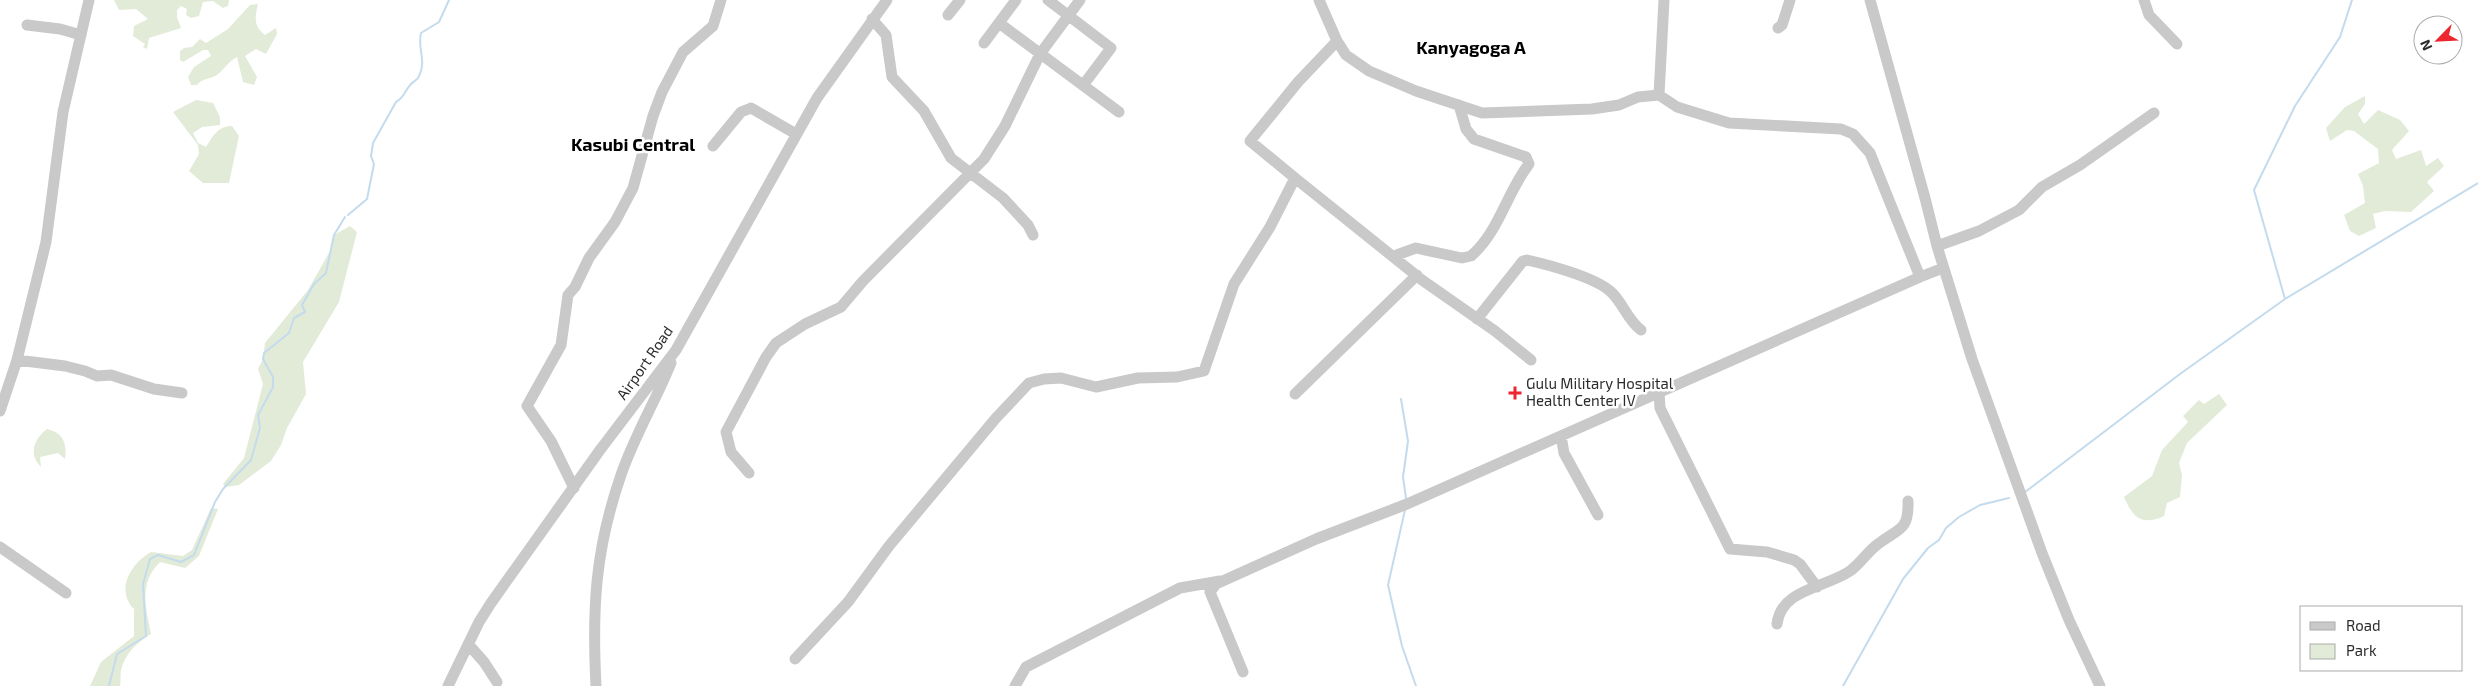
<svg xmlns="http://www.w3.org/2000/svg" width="2478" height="686" font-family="'Exo 2',sans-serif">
<rect width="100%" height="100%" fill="#fff"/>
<path fill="#e2ebd8" d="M 114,0 L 229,0 L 228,6 L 223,8 L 213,1 L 203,2 L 199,16 L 191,18 L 186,15 L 187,9 L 181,6 L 177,10 L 177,17 L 181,28 L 149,38 L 147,49 L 143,47 L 145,44 L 133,36 L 134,26 L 148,19 L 136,9 L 119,10 Z
M 258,4 C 255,17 253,26 265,35 L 276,28 L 277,34 L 266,54 L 256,49 L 245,56 L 257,77 L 254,85 L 243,82 L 237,57 C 227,62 224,71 215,76 C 208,80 202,78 197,85 L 191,85 L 188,77 L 194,67 L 211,56 L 208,50 L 203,50 L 183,62 L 180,60 L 180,51 L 184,48 L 192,47 L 200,39 L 206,43 L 228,29 L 250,5 Z
M 2365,96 L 2365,104 L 2358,114 L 2364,124 L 2378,110 L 2400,120 L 2409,131 L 2392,150 L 2396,159 L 2421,150 L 2426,166 L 2438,158 L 2444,166 L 2427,182 L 2434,191 L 2411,212 L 2385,211 L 2373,214 L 2376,228 L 2359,236 L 2350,231 L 2344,215 L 2365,203 L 2363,186 L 2358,174 L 2379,163 L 2378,149 L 2354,131 L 2347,130 L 2330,141 L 2326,128 L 2345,107 Z
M 196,100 L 213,103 L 220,117 L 220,125 L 202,127 L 193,133 L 198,143 L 206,147 C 213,136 218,126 232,126 L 239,136 L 229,183 L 203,183 L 189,171 L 199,154 L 198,145 L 173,112 Z
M 350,226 L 357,232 L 339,302 L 303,362 L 306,394 L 287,428 L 281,445 L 271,461 L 239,485 L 225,487 L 223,484 L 244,458 L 263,384 L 258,369 L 263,359 L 265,343 L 308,290 L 330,251 L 334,235 Z
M 2219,394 L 2227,405 L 2187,443 L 2179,463 L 2182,475 L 2180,497 L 2167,503 L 2164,516 C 2142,526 2133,518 2124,497 L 2152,476 L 2162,450 L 2188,422 L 2183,416 L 2199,400 L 2204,404 Z
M 47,429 C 64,433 67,444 65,459 L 58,453 L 40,457 L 41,467 C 28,454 34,439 47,429 Z
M 211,508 L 218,509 L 199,556 L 185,568 L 160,562 C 138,584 146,607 151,634 C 137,642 125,654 121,670 C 120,675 121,681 120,686 L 90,686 L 101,662 L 134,636 L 134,609 C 115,590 131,563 151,552 L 183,556 L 192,550 Z"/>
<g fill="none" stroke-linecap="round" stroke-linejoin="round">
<path stroke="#c3dbec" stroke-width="2" d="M 348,215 L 367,199 L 374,164 L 371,156 L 373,143 L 396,102 C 404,98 405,90 411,84 C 414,81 418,80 419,76 C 427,61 417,48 421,33 L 439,22 L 449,0
M 2285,299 L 2254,190 L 2295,106 L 2340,37 L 2352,0
M 1401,399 L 1408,441 L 1403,477 L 1406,498
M 2025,492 L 2180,374 L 2285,299 L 2478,183
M 1405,510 L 1388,585 L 1402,646 L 1416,686
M 109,686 L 117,654 L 146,636 L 143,584 L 150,559 L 158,555 L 181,562 L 194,555 L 215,502 L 223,489 L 251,460 L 260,428 L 258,415 L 273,387 L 273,377 L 263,359 L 264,353 L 289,333 L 294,318 L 305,312 L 302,305 L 314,284 L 326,273 L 334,235 L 345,217
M 1843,686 L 1903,579 L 1928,548 L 1939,540 L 1946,528 L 1959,517 L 1980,505 L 2009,498"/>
<path stroke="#c9c9c9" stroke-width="11" d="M 1048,0 L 1111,48 L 1084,84
M 1870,0 L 1925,198 L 1937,246 L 1972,359 L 2042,553 L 2069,620 L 2100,686
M 2144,0 L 2149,15 L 2177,44
M 948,15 L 960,0
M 872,19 L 886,35 L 892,77 L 924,111 L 951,158 L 1003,198 L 1028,225 L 1033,235
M 999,23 L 1119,112
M 27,25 L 60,29 L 81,35
M 1778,28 L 1782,25 L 1790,0
M 1337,41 L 1346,55 L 1369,71 L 1416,91 L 1482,113 L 1592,109 L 1619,105 L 1638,97 L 1659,95 L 1677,107 L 1729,123 L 1841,129 L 1853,134 L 1870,153 L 1920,277 L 1943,268
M 984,43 L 1016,0
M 1659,95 L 1664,0
M 713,146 L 741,112 L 751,108 L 796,134
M 1295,178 L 1422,280 L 1495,331 L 1531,360
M 1937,246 L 1979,231 L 2019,210 L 2042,187 L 2080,165 L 2154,113
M 1394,256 L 1416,248 L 1462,258 L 1471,256 C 1499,232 1507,192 1529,164 L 1526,157 L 1474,139 L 1466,129 L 1459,105
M 1477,319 L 1523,261 L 1527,260 C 1549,265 1594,277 1610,291 C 1623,302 1627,320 1641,330
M 17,360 L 65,366 L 85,371 L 97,376 L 111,375 L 154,389 L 182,393
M 1659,392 L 1660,408 L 1730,549 L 1767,552 L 1794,560 L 1800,564 L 1817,587
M 1295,394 L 1417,275
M 0,411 L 17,360 L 46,242 L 63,112 L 89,0
M 1561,436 L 1564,453 L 1598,515
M 749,473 L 731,452 L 726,432 L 766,357 L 776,343 L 805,324 L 841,307 L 863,281 L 984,159 L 1005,126 L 1040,54 L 1080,0
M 574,488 L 551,441 L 527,406 L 561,345 L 568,295 L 575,287 L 589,258 L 615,222 L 633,188 L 653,116 L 662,92 L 683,52 L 713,26 L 721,0
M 0,547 L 66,593
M 1777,624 C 1781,589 1825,588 1850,571 C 1861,563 1867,552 1878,544 C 1899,528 1909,531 1908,501
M 468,644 L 484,662 L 497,682
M 795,659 L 848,602 L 889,546 L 996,418 L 1029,383 L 1044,379 L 1061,378 L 1096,387 L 1138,378 L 1177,377 L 1204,371 L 1234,284 L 1270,227 L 1295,178 L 1250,141 L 1298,82 L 1337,41 L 1319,0
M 1243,672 L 1210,592 L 1216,584 L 1316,539 L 1407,504 L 1920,277
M 448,686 L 479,622 L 491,603 L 600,450 L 676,350 L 817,98 L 887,0
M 596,686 C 592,608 595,550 621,475 C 634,437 656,400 671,363
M 1015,686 L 1026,667 L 1180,588 L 1220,581"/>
</g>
<path fill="#ec252f" stroke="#fff" stroke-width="2" d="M1512.5 385.5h5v5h5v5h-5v5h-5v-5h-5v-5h5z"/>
<g text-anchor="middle" stroke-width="5" stroke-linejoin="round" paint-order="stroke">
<g font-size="15" fill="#2c2c2c" stroke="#fff">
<text transform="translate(645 363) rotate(-55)" y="5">Airport Road</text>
</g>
<g font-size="15" fill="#2c2c2c" stroke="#fff" text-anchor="start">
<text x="1526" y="389">Gulu Military Hospital<tspan x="1526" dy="17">Health Center IV</tspan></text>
</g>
<g font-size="18" font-weight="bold" fill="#000" stroke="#fff">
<text x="1471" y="54">Kanyagoga A</text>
<text x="633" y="151">Kasubi Central</text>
</g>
</g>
<rect x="2300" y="606" width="162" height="65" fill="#ffffff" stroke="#ababab"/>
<rect x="2310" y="622" width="25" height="8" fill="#c9c9c9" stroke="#ababab"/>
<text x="2346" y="631" font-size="15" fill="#2c2c2c">Road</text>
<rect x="2310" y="644" width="25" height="15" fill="#e2ebd8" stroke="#ababab"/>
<text x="2346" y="656" font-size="15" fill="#2c2c2c">Park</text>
<g transform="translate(2438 40) rotate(246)"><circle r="24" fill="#ffffff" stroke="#ababab"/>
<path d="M0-4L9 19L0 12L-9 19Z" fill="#ec252f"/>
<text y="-8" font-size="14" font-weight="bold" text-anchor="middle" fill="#2c2c2c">N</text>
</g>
</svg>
